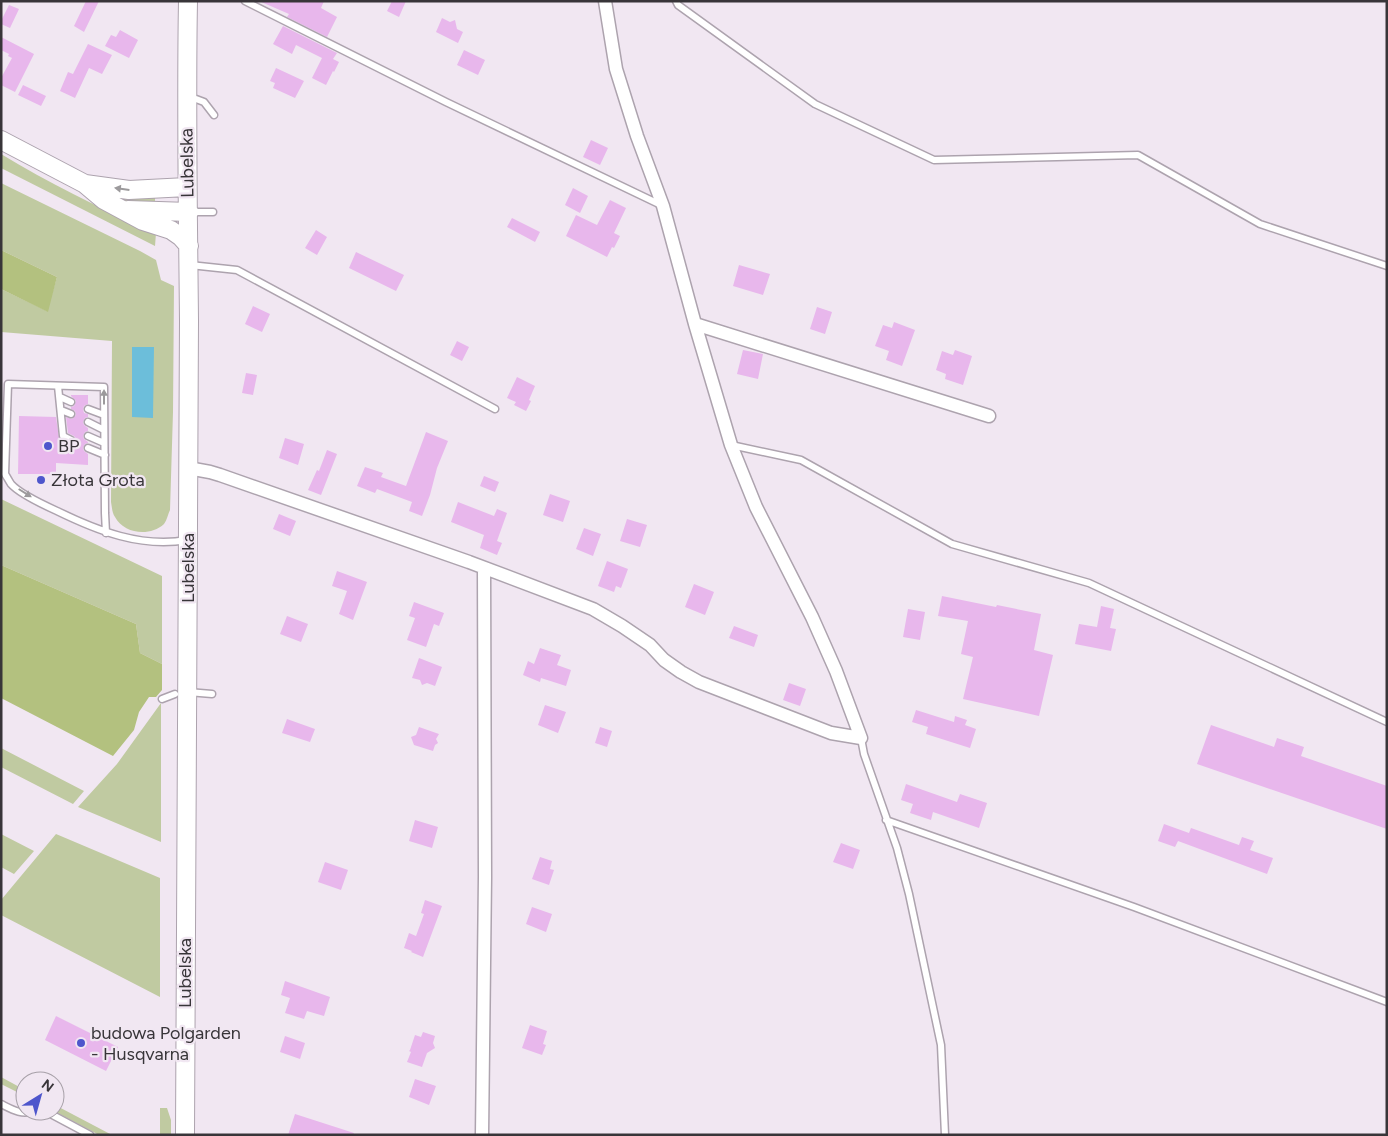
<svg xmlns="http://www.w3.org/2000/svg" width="1388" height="1136" font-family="Figtree,sans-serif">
<rect width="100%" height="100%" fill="#f1e7f2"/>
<path fill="#c0caa1" d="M 1,154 C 48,183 98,206 147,231 L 156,233 L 155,246 L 1,168 Z
M 1,183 L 140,251 L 156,260 L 161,280 L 174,286 L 173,412 L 170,510 C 168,514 167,520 164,524 C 150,537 124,534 115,517 C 112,513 112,507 111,502 L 112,341 L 1,332 L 1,289 L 47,311 L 57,277 L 1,250 Z
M 155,196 L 155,206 L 127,202 L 113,197 Z
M 1,499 L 162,576 L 162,664 L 140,653 L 136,624 L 1,565 Z
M 161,703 L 161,842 L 78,807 L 117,764 Z
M 1,748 L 84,791 L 73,804 L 1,767 Z
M 1,834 L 34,851 L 14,874 L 1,867 Z
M 56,834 L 160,878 L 160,997 L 1,915 L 1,900 Z
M 1,1077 L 25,1090 L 25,1096 L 1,1084 Z
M 55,1105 L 112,1135 L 99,1135 L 54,1111 L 55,1111 Z
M 160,1108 L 167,1108 L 171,1120 L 171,1135 L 160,1135 Z"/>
<path fill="#b3c17f" d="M 1,250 L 57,277 L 48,312 L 1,289 Z
M 1,565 L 136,624 L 140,653 L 162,664 L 162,690 L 156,697 L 149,697 L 139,712 L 134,730 L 113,756 L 1,698 Z"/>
<path fill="#6cbeda" d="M 132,347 L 154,347 L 153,418 L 132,417 Z"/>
<path fill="#e8b7ec" d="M 86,1 L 99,1 L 84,32 L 74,26 Z
M 259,1 L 324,1 L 321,8 L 337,17 L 327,37 L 287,17 L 289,14 Z
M 392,1 L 406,1 L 399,17 L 387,11 Z
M 9,5 L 19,9 L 10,28 L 1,24 L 1,21 Z
M 442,18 L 450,22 L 455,20 L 457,29 L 463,32 L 458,43 L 436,32 Z
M 283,26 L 337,53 L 333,59 L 339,62 L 334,72 L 333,71 L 326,85 L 312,78 L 322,58 L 296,45 L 292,54 L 273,44 Z
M 120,30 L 138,40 L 129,58 L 105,46 L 111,35 L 116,37 Z
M 1,37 L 34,54 L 15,92 L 1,85 L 1,78 L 12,58 L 8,56 L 9,54 L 1,50 Z
M 88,44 L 112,55 L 102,74 L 89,68 L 75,98 L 60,91 L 68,72 L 73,74 Z
M 464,50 L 485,60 L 478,75 L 457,65 Z
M 276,68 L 304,81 L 295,98 L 273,88 L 275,83 L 270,81 Z
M 23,85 L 46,96 L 41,106 L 18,95 Z
M 591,140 L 608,148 L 600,165 L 583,157 Z
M 573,188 L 588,196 L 580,213 L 565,205 Z
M 610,200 L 626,208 L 614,233 L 620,236 L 614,248 L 612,247 L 607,257 L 566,236 L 576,215 L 597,225 Z
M 512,218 L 540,232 L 535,242 L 507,227 Z
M 316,230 L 327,237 L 317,255 L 305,248 Z
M 356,252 L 404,275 L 396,291 L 349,268 Z
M 739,265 L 770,274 L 763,295 L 733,286 Z
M 253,306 L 270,314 L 262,332 L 245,324 Z
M 817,307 L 832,312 L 825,334 L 810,329 Z
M 894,322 L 915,330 L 902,366 L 886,360 L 889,351 L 875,346 L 883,325 L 892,328 Z
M 457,341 L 469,347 L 462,361 L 450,355 Z
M 743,350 L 763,354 L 758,379 L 737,374 Z
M 955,350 L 972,356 L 963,385 L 945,379 L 946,374 L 936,370 L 942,351 L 953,355 Z
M 246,373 L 257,375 L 253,395 L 242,393 Z
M 517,377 L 535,386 L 529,400 L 531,401 L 526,411 L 514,405 L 516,402 L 507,398 Z
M 71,395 L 88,395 L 88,404 L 84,406 L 83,409 L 84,413 L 88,414 L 88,417 L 85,418 L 83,422 L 84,425 L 88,428 L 88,431 L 85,432 L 83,436 L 84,439 L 88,442 L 88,443 L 85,444 L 83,448 L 84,451 L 88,454 L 88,465 L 56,463 L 56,474 L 18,474 L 19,416 L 56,417 L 59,438 L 69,444 L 73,444 L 76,439 L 74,436 L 68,433 L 66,417 L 72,419 L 76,415 L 75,411 L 71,409 L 71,407 L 74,406 L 76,401 L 71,396 Z
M 426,432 L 448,441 L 437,468 L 430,495 L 422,516 L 409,511 L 412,502 L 377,489 L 375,493 L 357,486 L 365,467 L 383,473 L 381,477 L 406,486 Z
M 285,438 L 304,444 L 298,465 L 279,458 Z
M 327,450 L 337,454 L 321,495 L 308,490 L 317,470 L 319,471 Z
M 484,476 L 499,482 L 495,492 L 480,486 Z
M 550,494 L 570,501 L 563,522 L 543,515 Z
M 458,502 L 494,516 L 497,509 L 507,513 L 497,541 L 502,543 L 497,555 L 480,548 L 484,535 L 451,522 Z
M 279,514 L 296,521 L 290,536 L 273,529 Z
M 627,519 L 647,525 L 640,547 L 620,541 Z
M 584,528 L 601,534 L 593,556 L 576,549 Z
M 607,561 L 628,569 L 621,588 L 616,586 L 614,592 L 598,586 Z
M 337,571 L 367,582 L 353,620 L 339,614 L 347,591 L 332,586 Z
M 694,584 L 714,592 L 705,615 L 685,607 Z
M 942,596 L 996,607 L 997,605 L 1041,614 L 1034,650 L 1053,655 L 1039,716 L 963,699 L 973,657 L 961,654 L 968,621 L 938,616 Z
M 414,602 L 444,613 L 439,626 L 434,624 L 426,647 L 407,640 L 415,618 L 409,616 Z
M 1101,606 L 1114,609 L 1110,628 L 1116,629 L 1111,651 L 1075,644 L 1079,624 L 1097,627 Z
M 908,609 L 925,612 L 920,640 L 903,637 Z
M 287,616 L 308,624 L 301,642 L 280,634 Z
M 734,626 L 758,635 L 754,647 L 729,638 Z
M 540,648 L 561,655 L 557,665 L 571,670 L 566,686 L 541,678 L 540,682 L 523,675 L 528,661 L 534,664 Z
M 419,658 L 442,667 L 435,686 L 427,683 L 422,685 L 420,680 L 412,678 Z
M 789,683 L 806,689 L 800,706 L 783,700 Z
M 545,705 L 566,712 L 558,733 L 538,725 Z
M 916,710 L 954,722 L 955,716 L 967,720 L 965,725 L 976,729 L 970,748 L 926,734 L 928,727 L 912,722 Z
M 287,719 L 315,729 L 310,742 L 282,733 Z
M 1211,725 L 1274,747 L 1277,738 L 1304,747 L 1301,756 L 1387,786 L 1387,829 L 1197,764 Z
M 419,727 L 439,734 L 436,739 L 438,743 L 435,745 L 433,751 L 414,745 L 411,737 L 416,735 Z
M 600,727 L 612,731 L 607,747 L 595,743 Z
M 906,784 L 957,802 L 960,794 L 987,803 L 979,828 L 933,812 L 931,820 L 910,813 L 913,804 L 901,800 Z
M 415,820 L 438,827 L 432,848 L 409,841 Z
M 1164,824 L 1189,833 L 1191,828 L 1239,845 L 1242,837 L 1254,841 L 1250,850 L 1273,858 L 1267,874 L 1178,841 L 1175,847 L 1158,841 Z
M 841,843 L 860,850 L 853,869 L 833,862 Z
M 540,857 L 552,861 L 550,869 L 554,870 L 549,885 L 532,879 Z
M 325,862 L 348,870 L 341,890 L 318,882 Z
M 425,900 L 442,906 L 423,957 L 411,952 L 412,951 L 404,948 L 409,933 L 416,936 L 424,914 L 421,913 Z
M 532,907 L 552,914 L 546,932 L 526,924 Z
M 285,981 L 330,997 L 324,1016 L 307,1011 L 304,1019 L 285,1013 L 290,998 L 281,995 Z
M 56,1016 L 118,1047 L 106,1071 L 45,1040 Z
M 530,1025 L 547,1031 L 543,1044 L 546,1045 L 542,1055 L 522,1048 Z
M 423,1032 L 435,1036 L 433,1043 L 435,1048 L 427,1053 L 422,1067 L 407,1062 L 411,1052 L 409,1051 L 410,1050 L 415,1035 L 421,1037 Z
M 285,1036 L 305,1043 L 300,1059 L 280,1052 Z
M 415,1079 L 436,1086 L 429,1105 L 409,1097 Z
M 295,1114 L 354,1133 L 353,1135 L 288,1135 Z"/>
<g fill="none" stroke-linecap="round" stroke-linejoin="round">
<g stroke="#ada3ae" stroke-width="9">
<path id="lane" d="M 245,1 L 446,102 L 661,205
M 676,1 L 678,5 L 815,104 L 934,160 L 1138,155 L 1260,224 L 1387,266
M 196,99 L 204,102 L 214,115
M 190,212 L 213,212
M 190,265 L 237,270 L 495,409
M 58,386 L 63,436 L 71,440
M 60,397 L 71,402
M 88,409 L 104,415
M 61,410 L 71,414
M 88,422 L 104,430
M 88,436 L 104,443
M 731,445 L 801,460 L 952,544 L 1089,583 L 1387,722
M 88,448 L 105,455
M 106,533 L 105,513 L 104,387 L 8,384 L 5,474 C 7,477 9,481 11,484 C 19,493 46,506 57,511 C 98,531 141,548 187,540
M 188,692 L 212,694
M 162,699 L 175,694
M 861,738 L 864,754 L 897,848 L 909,894 L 941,1045 L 945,1135
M 886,820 L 1134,907 L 1387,1002
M 1,1104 C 13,1110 21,1115 34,1111
M 36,1111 L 47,1112 L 90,1135"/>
</g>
<g stroke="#ada3ae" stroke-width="15">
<path id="street" d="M 605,1 L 616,69 L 637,136 L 663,206 L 695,324 L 731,445 L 756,507 L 812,617 L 836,671 L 861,738
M 695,324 L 989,416
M 188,468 L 210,472 L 220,475 L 469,562 L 593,609 L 622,626 L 650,645 L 664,660 L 681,672 L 699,682 L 831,733 L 861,738
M 482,1135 L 485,877 L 484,568"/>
</g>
<g stroke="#ada3ae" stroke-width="20">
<path id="secondary" d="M 1,140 L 85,184 L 104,200 L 143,221 L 171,230 L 181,237 L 189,246
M 85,184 L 129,190 L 187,187
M 128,210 L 189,212
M 185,1135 L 189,321 C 188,215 186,108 188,1"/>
</g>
<use href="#lane" stroke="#fff" stroke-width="6"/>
<use href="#street" stroke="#fff" stroke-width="12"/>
<use href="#secondary" stroke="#fff" stroke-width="18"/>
</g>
<defs><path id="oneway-solid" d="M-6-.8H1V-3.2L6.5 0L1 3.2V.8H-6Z" transform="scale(1.25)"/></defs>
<g fill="#9c9a9c">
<use href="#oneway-solid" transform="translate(122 189) rotate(-172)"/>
<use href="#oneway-solid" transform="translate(104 397) rotate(-90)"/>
<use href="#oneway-solid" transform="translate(25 493) rotate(32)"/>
</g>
<g fill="#4e56cc" stroke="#f1e7f2" stroke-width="2">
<circle cx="48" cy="446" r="5"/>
<circle cx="41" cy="480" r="5"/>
<circle cx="81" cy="1043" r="5"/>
</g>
<g text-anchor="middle" stroke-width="4.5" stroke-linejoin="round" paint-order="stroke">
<g font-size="18" fill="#383539" stroke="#f1e7f2">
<text transform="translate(187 163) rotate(-91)" y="6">Lubelska</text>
<text transform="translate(188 568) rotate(-90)" y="6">Lubelska</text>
<text transform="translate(185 973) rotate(-90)" y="6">Lubelska</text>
</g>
<g font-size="18" fill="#383539" stroke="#f1e7f2" text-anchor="start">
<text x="58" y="452">BP</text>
<text x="51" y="486">Złota Grota</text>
<text x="91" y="1039">budowa Polgarden<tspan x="91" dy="21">- Husqvarna</tspan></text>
</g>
</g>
<rect width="1388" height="1136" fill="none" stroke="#383539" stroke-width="5"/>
<g transform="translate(40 1096) rotate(37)"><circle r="24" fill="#f1e7f2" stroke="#a7a0a8"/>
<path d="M0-4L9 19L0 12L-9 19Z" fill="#4e56cc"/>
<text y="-8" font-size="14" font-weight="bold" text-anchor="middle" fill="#383539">N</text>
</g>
</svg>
